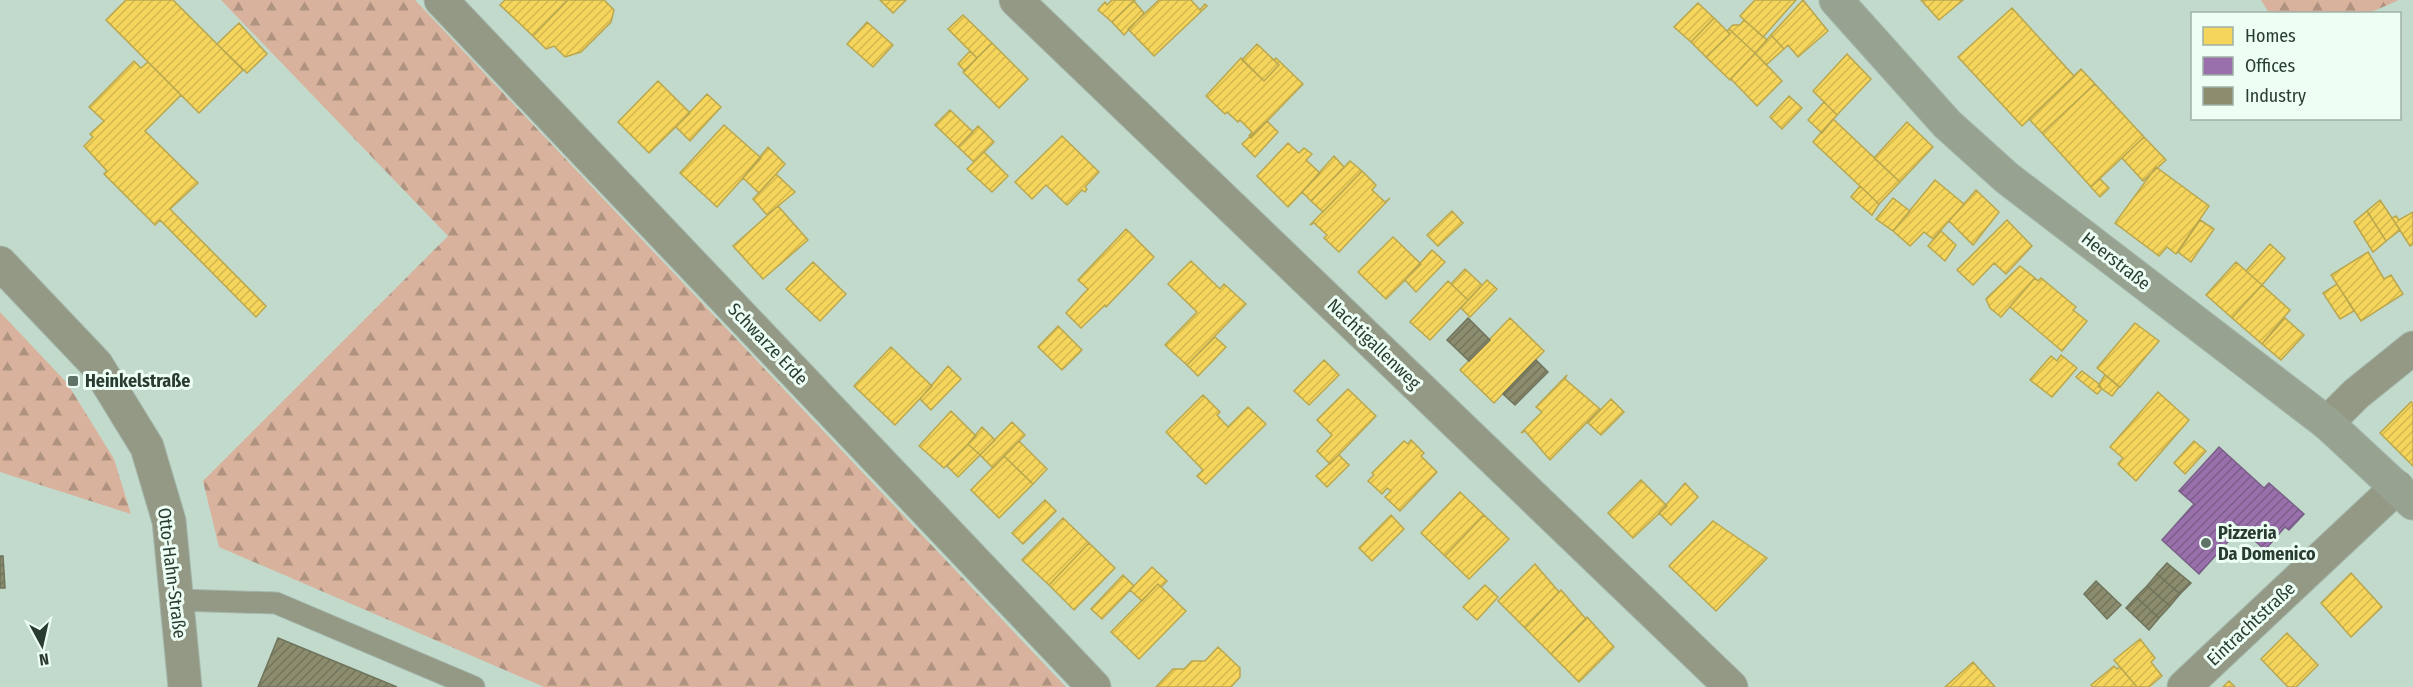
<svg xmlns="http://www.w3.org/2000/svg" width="2413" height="687" font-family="'Fira Sans Condensed',sans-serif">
<defs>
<pattern id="forest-firs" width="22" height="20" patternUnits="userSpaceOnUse" patternTransform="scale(1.5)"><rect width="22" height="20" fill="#d8b29c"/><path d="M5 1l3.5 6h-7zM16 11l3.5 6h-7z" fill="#af9280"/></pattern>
<pattern id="homes-hatch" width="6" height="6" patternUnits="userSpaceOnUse" patternTransform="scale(1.5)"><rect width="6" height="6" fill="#f6d55c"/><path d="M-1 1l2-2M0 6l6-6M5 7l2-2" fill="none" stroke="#d3b850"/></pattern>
<pattern id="offices-hatch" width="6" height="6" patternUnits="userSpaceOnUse" patternTransform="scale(1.5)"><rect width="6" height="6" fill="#9970ab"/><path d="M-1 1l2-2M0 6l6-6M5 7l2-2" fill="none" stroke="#7d5d8c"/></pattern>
<pattern id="industry-hatch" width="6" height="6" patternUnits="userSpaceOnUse" patternTransform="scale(1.5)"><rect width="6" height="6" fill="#8c8c6e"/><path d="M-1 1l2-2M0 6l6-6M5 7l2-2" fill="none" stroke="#73745b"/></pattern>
</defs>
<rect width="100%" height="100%" fill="#c2dacc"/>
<path fill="url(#forest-firs)" d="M 221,0 L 415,0 L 1066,687 L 544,687 L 219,547 L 203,481 L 448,236 Z
M 2261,0 L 2399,0 L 2369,13 L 2269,13 Z
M 0,312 L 67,383 L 114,459 L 131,514 L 0,472 Z"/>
<path fill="url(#homes-hatch)" stroke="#b9a74f" stroke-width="1.5" d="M 126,0 L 173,0 L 243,70 L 199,113 L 106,20 Z
M 505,0 L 568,0 L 533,36 L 500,5 Z
M 568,0 L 604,0 L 614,10 L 611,22 L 581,52 L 565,57 L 554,46 L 546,49 L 533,36 Z
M 880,0 L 906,0 L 893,13 Z
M 1112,0 L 1135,0 L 1112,22 L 1098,10 L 1105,2 L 1107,5 Z
M 1159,0 L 1191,0 L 1200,10 L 1205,4 L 1207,6 L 1154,56 L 1128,29 Z
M 1755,0 L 1796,0 L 1763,37 L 1740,16 Z
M 1803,0 L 1828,31 L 1798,57 L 1788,45 L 1784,49 L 1771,35 Z
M 1921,0 L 1963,0 L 1939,20 Z
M 1134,1 L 1144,13 L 1124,35 L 1112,22 Z
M 1698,3 L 1714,18 L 1691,42 L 1674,27 Z
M 2012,8 L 2074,76 L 2022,126 L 1958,57 Z
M 963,15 L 992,43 L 977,58 L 948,29 Z
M 1714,18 L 1730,34 L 1706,57 L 1691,42 Z
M 1744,20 L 1767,40 L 1755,53 L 1729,29 L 1733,25 L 1740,25 Z
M 867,22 L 893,45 L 873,67 L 847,44 Z
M 239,23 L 267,54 L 247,73 L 217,44 Z
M 1729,29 L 1755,53 L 1730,80 L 1706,57 L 1730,34 L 1727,31 Z
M 1771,35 L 1784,49 L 1766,65 L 1755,53 Z
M 992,43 L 1028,79 L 999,108 L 963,72 Z
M 1257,44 L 1279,65 L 1264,81 L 1242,60 Z
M 970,51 L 977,58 L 965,71 L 958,64 Z
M 1755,53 L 1782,81 L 1757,106 L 1731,79 Z
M 1847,54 L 1871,79 L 1837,115 L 1813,91 Z
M 1241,58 L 1264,81 L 1279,65 L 1274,60 L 1276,58 L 1303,84 L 1251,138 L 1249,136 L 1252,132 L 1240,120 L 1238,122 L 1227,112 L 1225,114 L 1206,96 Z
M 134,61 L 141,68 L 148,62 L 181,95 L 145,131 L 198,183 L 170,209 L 266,306 L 256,317 L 160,220 L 155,225 L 104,174 L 107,171 L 84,146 L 93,137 L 90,134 L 104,121 L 89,107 Z
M 2081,69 L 2095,84 L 2042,133 L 2029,119 Z
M 658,81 L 690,113 L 649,153 L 618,122 Z
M 2095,84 L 2144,137 L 2091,187 L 2042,133 Z
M 707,94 L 721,107 L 690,141 L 676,127 Z
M 1789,96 L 1802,108 L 1782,129 L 1770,117 Z
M 1824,102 L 1837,115 L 1822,133 L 1808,120 Z
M 950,110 L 973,132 L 958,147 L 935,125 Z
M 1833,119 L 1900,182 L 1879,204 L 1813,142 Z
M 1267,121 L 1278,132 L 1255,157 L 1242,144 Z
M 1907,122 L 1933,147 L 1900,182 L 1874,158 Z
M 724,125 L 761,158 L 717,207 L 680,173 Z
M 978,126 L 994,142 L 974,162 L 958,147 Z
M 1062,136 L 1099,172 L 1085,187 L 1087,189 L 1085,192 L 1082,190 L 1067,205 L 1046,185 L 1032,199 L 1015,182 Z
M 2144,137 L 2166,160 L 2143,181 L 2122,158 Z
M 1288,143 L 1299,153 L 1304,148 L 1312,154 L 1306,160 L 1320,173 L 1288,207 L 1257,176 Z
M 768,147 L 785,164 L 759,193 L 743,178 Z
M 984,152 L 1008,176 L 992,192 L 967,169 Z
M 1334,156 L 1344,167 L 1311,201 L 1302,192 Z
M 1350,161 L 1362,171 L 1323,212 L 1311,201 Z
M 2156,167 L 2209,206 L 2176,254 L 2167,247 L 2159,256 L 2115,223 Z
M 1362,171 L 1376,185 L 1372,190 L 1385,202 L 1390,198 L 1339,252 L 1324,238 L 1327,235 L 1314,223 L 1310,225 Z
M 776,174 L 795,192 L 767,215 L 753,199 Z
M 2100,179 L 2109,188 L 2100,197 L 2091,187 Z
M 1935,180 L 1964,204 L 1933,239 L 1924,232 L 1910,246 L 1893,231 Z
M 1860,186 L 1879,204 L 1872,215 L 1851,197 Z
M 1976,190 L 1999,212 L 1973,245 L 1949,221 Z
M 1893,198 L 1910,211 L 1893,231 L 1876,219 Z
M 2380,200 L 2400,230 L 2386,241 L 2367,211 Z
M 778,206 L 808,240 L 763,279 L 733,246 Z
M 1452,211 L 1463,223 L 1438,246 L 1427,235 Z
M 2367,211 L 2386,241 L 2373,252 L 2354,222 Z
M 2413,212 L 2413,244 L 2410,246 L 2392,218 L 2396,216 L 2399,220 Z
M 2007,220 L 2032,246 L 2006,274 L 1994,263 L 1973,285 L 1957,270 Z
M 2200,220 L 2214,229 L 2191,262 L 2178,252 Z
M 1126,229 L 1154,257 L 1106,307 L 1105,305 L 1081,328 L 1066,313 L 1088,289 L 1078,280 Z
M 1941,231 L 1956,245 L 1945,261 L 1928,246 Z
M 1393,237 L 1421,264 L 1386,299 L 1358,272 Z
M 2270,244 L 2285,258 L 2262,285 L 2246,271 Z
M 1432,250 L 1445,262 L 1416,292 L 1405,280 Z
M 2368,252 L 2384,279 L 2391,275 L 2403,294 L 2361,321 L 2331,275 Z
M 1191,261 L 1220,289 L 1224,284 L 1246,304 L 1187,365 L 1165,345 L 1197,312 L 1168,284 Z
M 813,262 L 846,294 L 820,321 L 786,289 Z
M 2236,262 L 2262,285 L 2232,318 L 2206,295 Z
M 2020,266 L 2035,278 L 2001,317 L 1990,308 L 1986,299 Z
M 1465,269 L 1482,285 L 1468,300 L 1451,284 Z
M 2035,278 L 2038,281 L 2041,278 L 2076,307 L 2073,310 L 2087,321 L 2062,351 L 2010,307 Z
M 1487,280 L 1497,289 L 1470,317 L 1461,308 Z
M 1448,281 L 1468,300 L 1430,340 L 1410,322 Z
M 2337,284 L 2354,311 L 2340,319 L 2323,293 Z
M 2262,285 L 2290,310 L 2262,344 L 2232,318 Z
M 1510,318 L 1544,351 L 1494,403 L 1460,370 Z
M 2285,318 L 2304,335 L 2281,360 L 2262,344 Z
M 2135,323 L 2159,341 L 2120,387 L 2097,368 Z
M 1058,326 L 1082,350 L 1062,370 L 1038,347 Z
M 1215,337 L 1226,347 L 1198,376 L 1187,365 Z
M 891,347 L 932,386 L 895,425 L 854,386 Z
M 2061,355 L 2077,368 L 2052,397 L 2030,380 L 2051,356 L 2057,361 Z
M 1324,360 L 1339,375 L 1309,405 L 1294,391 Z
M 948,366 L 961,379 L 931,410 L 920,399 Z
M 2082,371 L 2099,384 L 2102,389 L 2097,394 L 2076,377 Z
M 1567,375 L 1565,379 L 1600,409 L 1550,460 L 1525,431 L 1521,433 L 1542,412 L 1536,407 Z
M 2105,375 L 2119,387 L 2112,396 L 2098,386 Z
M 1348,389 L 1376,416 L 1330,464 L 1317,451 L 1332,435 L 1317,420 Z
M 2158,392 L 2189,420 L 2136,481 L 2118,464 L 2123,458 L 2110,447 Z
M 1203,395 L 1220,412 L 1217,415 L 1228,427 L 1248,407 L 1266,424 L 1206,484 L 1197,476 L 1203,470 L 1166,432 Z
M 1611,399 L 1624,412 L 1601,435 L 1588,423 Z
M 2411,402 L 2413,403 L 2413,466 L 2380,433 Z
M 951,411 L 976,436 L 944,468 L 919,446 Z
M 1012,422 L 1025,435 L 993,468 L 980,455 Z
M 982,427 L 995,440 L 980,455 L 968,444 Z
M 1411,440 L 1424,453 L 1421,456 L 1437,472 L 1400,511 L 1385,497 L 1391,491 L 1387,488 L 1382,494 L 1368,481 L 1374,475 L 1372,473 L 1404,441 L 1408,444 Z
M 1019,441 L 1047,469 L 1033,484 L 1004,456 Z
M 2194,441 L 2206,451 L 2185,474 L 2174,463 Z
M 968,444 L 980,455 L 958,477 L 947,466 Z
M 1339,455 L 1349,465 L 1327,487 L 1316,476 Z
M 1004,456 L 1033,484 L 999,518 L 971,490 Z
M 1641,480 L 1667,506 L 1633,538 L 1608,513 Z
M 1685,483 L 1698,497 L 1671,525 L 1659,513 Z
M 1460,492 L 1484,515 L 1445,556 L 1421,533 Z
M 1045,500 L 1056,511 L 1023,544 L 1012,533 Z
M 1391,515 L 1404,529 L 1372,561 L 1359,548 Z
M 1484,515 L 1509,539 L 1469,579 L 1445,556 Z
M 1063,518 L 1089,543 L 1049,585 L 1022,560 Z
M 1713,521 L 1767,558 L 1716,611 L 1669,566 Z
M 1089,543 L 1115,568 L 1074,610 L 1049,585 Z
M 1535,564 L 1559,592 L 1525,628 L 1498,601 Z
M 1152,567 L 1167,581 L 1161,587 L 1158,584 L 1142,601 L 1130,590 Z
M 2351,573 L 2382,607 L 2351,637 L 2321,603 Z
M 1123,575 L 1134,586 L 1102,619 L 1091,609 Z
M 1158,584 L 1186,611 L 1139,659 L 1111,632 Z
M 1485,585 L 1498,597 L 1477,620 L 1463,607 Z
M 1561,590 L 1586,619 L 1551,654 L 1525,628 Z
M 1587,617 L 1614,647 L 1579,682 L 1551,654 Z
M 2287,633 L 2318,665 L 2296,687 L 2288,687 L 2261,659 Z
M 2140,639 L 2155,658 L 2151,662 L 2162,676 L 2149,687 L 2137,687 L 2114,660 Z
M 1218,647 L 1240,668 L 1240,677 L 1231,687 L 1156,687 L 1173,669 L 1184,669 L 1192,661 L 1205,661 Z
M 1973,662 L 1995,687 L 1945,687 Z
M 2114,666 L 2117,669 L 2120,667 L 2137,687 L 2093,687 L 2091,685 Z
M 2229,681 L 2235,687 L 2223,687 Z"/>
<path fill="url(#offices-hatch)" stroke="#786086" stroke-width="1.5" d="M 2219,447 L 2264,488 L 2269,483 L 2304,514 L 2289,530 L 2285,527 L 2265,550 L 2234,522 L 2227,530 L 2234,535 L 2199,574 L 2162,540 L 2194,504 L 2179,491 Z"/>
<path fill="url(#industry-hatch)" stroke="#6f745c" stroke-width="1.5" d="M 1468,318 L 1490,340 L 1469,361 L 1447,340 Z
M 1536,360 L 1548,372 L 1515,405 L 1503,394 Z
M 0,556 L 3,556 L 5,588 L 0,588 Z
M 2167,563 L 2191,583 L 2180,594 L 2157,574 Z
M 2157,574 L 2180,594 L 2170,606 L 2147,586 Z
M 2096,581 L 2121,605 L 2107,619 L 2084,594 Z
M 2147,586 L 2170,606 L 2159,618 L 2136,597 Z
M 2136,597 L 2159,618 L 2149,630 L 2126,608 Z
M 278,638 L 397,687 L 258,687 Z"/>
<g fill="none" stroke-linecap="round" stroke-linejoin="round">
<g stroke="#a3b6ab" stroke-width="23">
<path id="service" d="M 178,600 L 276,603 L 474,687"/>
</g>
<g stroke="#a3b6ab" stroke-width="35">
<path id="minor" d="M 441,0 L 1094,687
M 1016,0 L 1731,687
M 0,263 L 96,364 L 147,447 L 169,521 L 185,687
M 2327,423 L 2356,394 L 2413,348
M 2184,687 L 2397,487"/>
</g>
<g stroke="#a3b6ab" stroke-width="35">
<path id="secondary" d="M 1836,0 L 1947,124 L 2007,178 L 2327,423 L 2413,503"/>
</g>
<use href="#service" stroke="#949986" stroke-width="21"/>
<use href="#minor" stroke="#949986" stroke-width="33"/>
<use href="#secondary" stroke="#98a290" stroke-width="33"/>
</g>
<g fill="#5f7367" stroke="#edfff4" stroke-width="2">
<rect x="67" y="375" width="12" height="12" rx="3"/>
<circle cx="2206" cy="543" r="6"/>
</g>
<g text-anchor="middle" stroke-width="6" stroke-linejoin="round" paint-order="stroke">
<g font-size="18" fill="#2a3c31" stroke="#edfff4">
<text transform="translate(2116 261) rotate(38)" y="6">Heerstraße</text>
<text transform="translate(768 344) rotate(46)" y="6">Schwarze Erde</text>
<text transform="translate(1374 344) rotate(44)" y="6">Nachtigallenweg</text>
<text transform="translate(172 573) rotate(83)" y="6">Otto-Hahn-Straße</text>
<text transform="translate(2251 624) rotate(-43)" y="6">Eintrachtstraße</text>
</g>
<g font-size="18" font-weight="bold" fill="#2a3c31" stroke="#edfff4" text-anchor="start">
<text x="85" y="387">Heinkelstraße</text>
<text x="2218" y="539">Pizzeria<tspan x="2218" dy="21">Da Domenico</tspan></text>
</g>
</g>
<rect x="2191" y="12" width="210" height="108" fill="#edfff4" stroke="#9fb1a6" stroke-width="1.5"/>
<rect x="2203" y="27" width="30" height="18" fill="#f6d55c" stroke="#9fb1a6" stroke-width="1.5"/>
<text x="2245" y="42" font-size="18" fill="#2a3c31">Homes</text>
<rect x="2203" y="57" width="30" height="18" fill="#9970ab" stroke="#9fb1a6" stroke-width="1.5"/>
<text x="2245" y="72" font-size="18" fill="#2a3c31">Offices</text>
<rect x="2203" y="87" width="30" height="18" fill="#8c8c6e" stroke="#9fb1a6" stroke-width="1.5"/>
<text x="2245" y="102" font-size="18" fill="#2a3c31">Industry</text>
<g transform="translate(42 645) rotate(172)" stroke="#edfff4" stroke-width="4.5" paint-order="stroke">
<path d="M0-4.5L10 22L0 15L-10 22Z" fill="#2a3c31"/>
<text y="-9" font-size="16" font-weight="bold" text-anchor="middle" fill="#2a3c31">N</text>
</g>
</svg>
